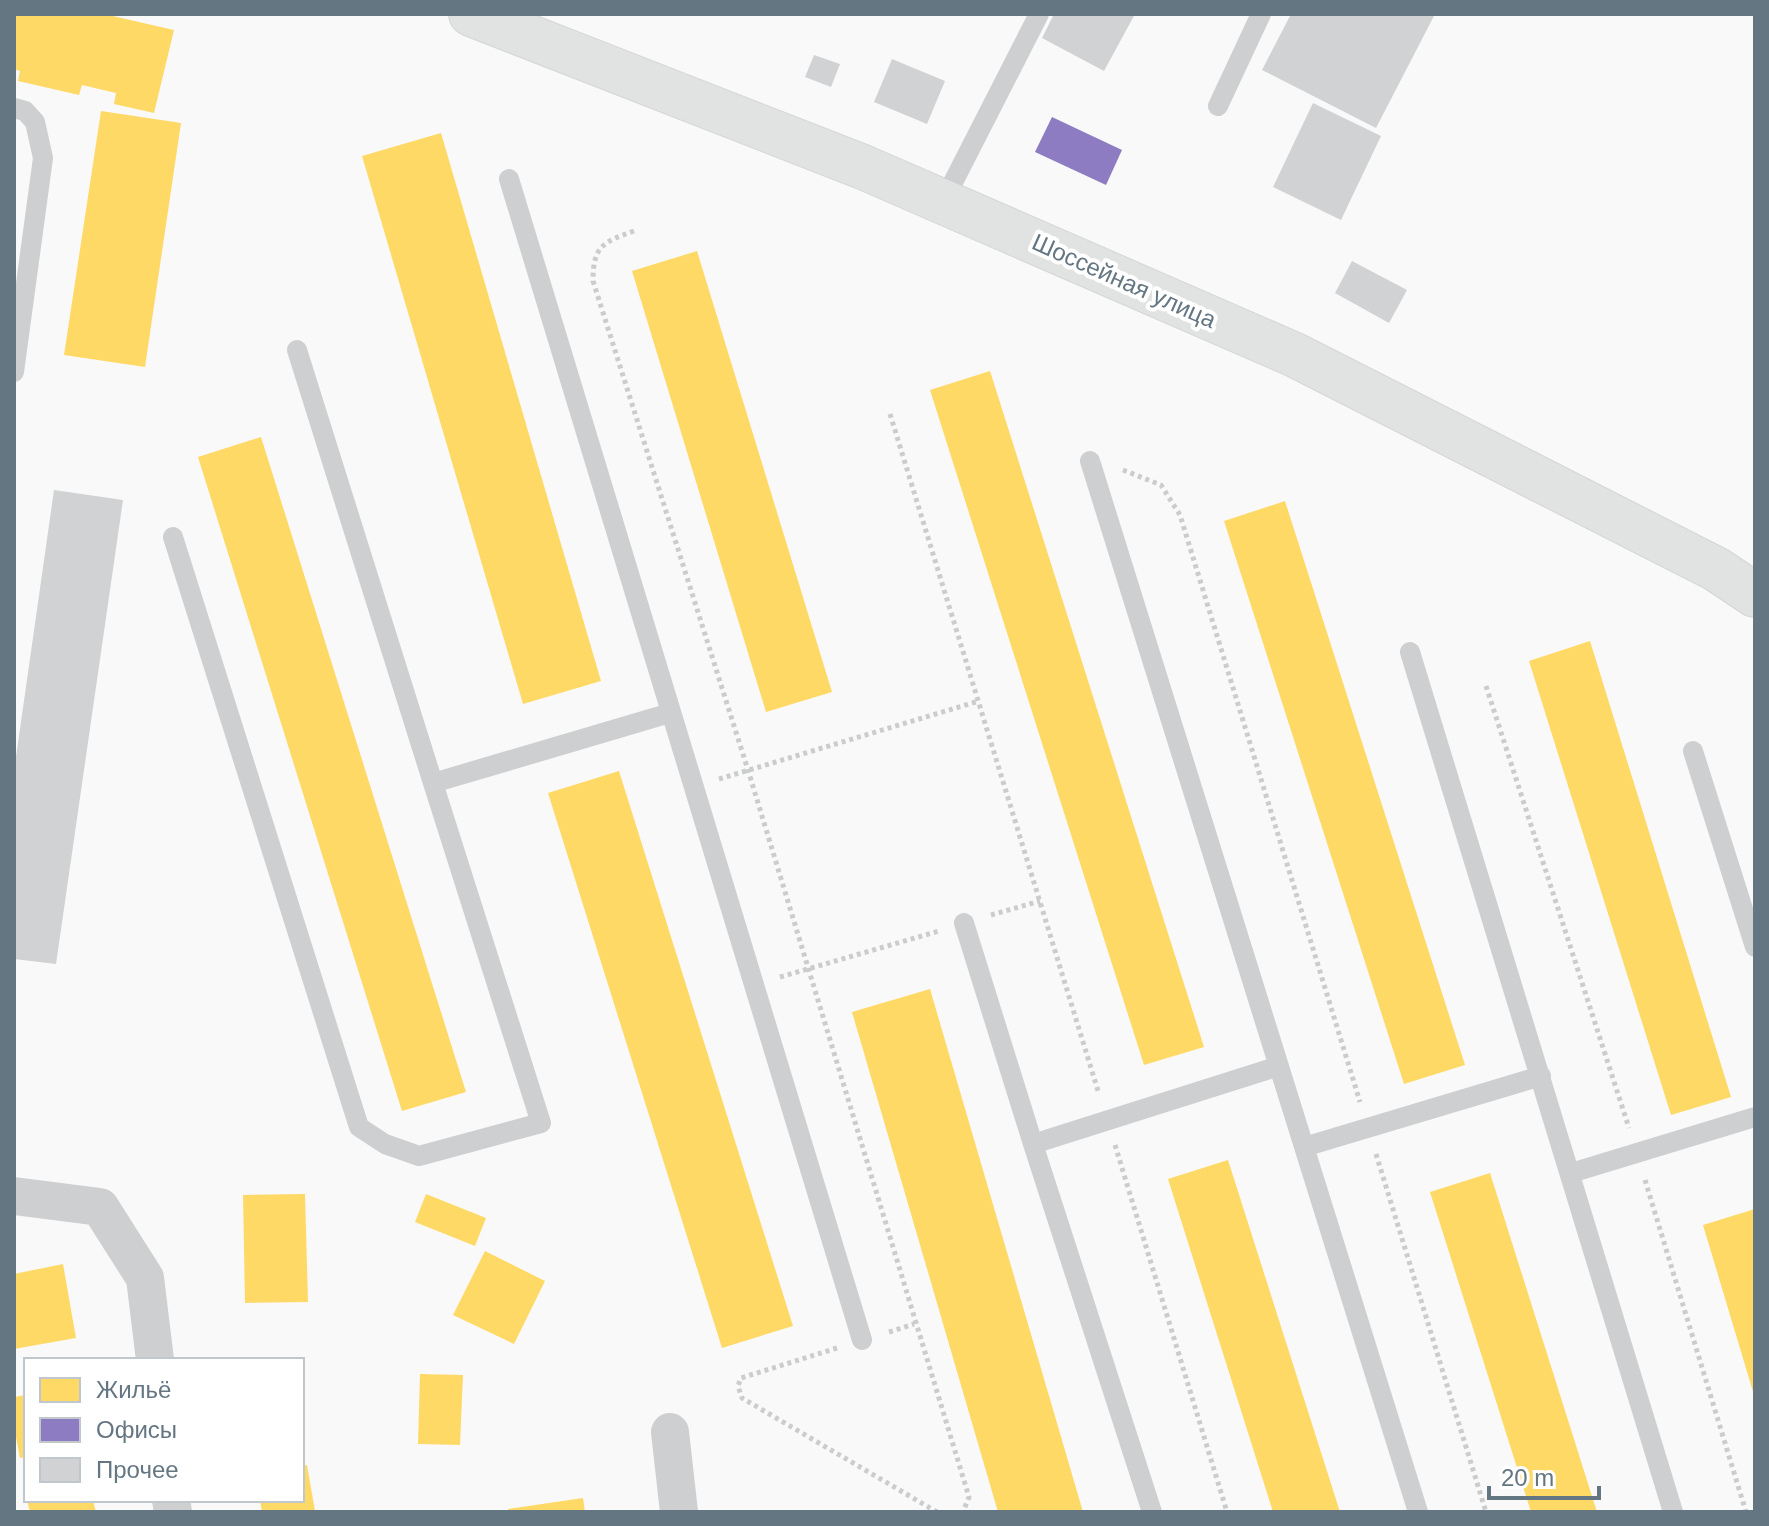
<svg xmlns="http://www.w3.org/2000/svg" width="1769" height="1526" font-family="Arial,sans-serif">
<rect width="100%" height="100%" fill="#f9f9f9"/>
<path fill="#ffd966" d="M 14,14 L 104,14 L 174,30 L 154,113 L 114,104 L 116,93 L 82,85 L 79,95 L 18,81 L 20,71 L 14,69 Z
M 101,111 L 181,123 L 145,367 L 64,355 Z
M 441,133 L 601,681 L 523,704 L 362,156 Z
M 697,251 L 832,692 L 766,712 L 632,271 Z
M 990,371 L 1204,1047 L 1144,1065 L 930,390 Z
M 261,437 L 466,1092 L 402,1111 L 198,457 Z
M 1285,501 L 1465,1065 L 1404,1084 L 1224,521 Z
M 1590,641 L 1731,1097 L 1671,1115 L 1529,661 Z
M 619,771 L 793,1326 L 722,1348 L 548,793 Z
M 930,989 L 1083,1512 L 998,1512 L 852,1012 Z
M 1228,1160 L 1340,1512 L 1273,1512 L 1168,1179 Z
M 1490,1173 L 1597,1512 L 1531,1512 L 1430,1192 Z
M 305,1194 L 308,1302 L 245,1303 L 243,1195 Z
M 426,1194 L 486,1218 L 475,1246 L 415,1222 Z
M 1755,1209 L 1755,1395 L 1754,1395 L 1703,1225 Z
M 485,1251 L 545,1281 L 514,1344 L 453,1315 Z
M 63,1264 L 76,1338 L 14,1349 L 14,1274 Z
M 420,1374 L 463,1375 L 460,1445 L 418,1444 Z
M 26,1395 L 26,1457 L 20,1458 L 14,1427 L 14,1397 Z
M 307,1465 L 315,1511 L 262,1512 L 260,1500 L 302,1500 L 302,1466 Z
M 583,1498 L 585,1512 L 509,1512 L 508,1509 Z
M 27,1500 L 93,1500 L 96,1512 L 30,1512 Z"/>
<path fill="#8e7cc3" d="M 1052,117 L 1122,150 L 1106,185 L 1035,152 Z"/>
<path fill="#d0d2d3" d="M 1054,14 L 1135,14 L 1104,71 L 1042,38 Z
M 1291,14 L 1435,14 L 1376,128 L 1262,70 Z
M 814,55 L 840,64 L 831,87 L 805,77 Z
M 892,59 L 945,81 L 927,124 L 874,102 Z
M 1313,103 L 1381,136 L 1341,220 L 1273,187 Z
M 1352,261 L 1407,290 L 1389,323 L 1335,293 Z
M 54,490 L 123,500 L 56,964 L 14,959 L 14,771 Z"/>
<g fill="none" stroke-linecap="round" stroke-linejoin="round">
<g stroke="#d5d6d7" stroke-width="46">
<path id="secondary" d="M 471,14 L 863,167 L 1295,355 L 1716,569 L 1755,595"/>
</g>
<path stroke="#cbcccd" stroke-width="5" stroke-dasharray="4 4" stroke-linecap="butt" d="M 634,231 C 603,242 593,246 593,281 L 748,770 L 969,1497 L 963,1512
M 890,414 L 1099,1094
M 1123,470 L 1161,485 L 1180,515 L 1360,1102
M 1486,686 L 1629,1128
M 719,779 L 979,701
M 991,915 L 1040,901
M 780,977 L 939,931
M 1115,1145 L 1227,1512
M 1376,1154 L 1486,1512
M 1645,1180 L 1746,1512
M 889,1332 L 914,1324
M 837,1348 L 741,1378 L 738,1386 L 742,1398 L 937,1512"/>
<path stroke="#cecfd0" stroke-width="20" d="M 1218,106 L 1261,14
M 14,108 L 25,111 L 35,122 L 43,158 L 14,372
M 509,179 L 862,1340
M 943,202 L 1039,14
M 297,350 L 433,783
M 1090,461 L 1418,1512
M 173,537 L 359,1127 L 385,1144 L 419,1156 L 541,1123 L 433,783 L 670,713
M 1410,652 L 1673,1512
M 1693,751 L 1755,947
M 964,923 L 1033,1144 L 1279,1066
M 1033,1144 L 1152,1512
M 1304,1147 L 1541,1076
M 1571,1173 L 1755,1117"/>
<path stroke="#cecfd0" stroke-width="38" d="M 14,1196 L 100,1207 L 145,1278 L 155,1360
M 670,1432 L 679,1512
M 171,1500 L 173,1512"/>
<use href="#secondary" stroke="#e1e2e2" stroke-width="44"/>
</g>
<g text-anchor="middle" stroke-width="8" stroke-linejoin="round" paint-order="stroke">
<g font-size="24" fill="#657683" stroke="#fff">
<text transform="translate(1124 281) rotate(24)" y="8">Шоссейная улица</text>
</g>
</g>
<rect width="1769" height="1526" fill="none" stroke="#657683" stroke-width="32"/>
<rect x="24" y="1358" width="280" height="144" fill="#ffffff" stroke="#c1c8cd" stroke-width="2"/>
<rect x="40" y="1378" width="40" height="24" fill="#ffd966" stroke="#c1c8cd" stroke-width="2"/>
<text x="96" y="1398" font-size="24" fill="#657683">Жильё</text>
<rect x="40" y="1418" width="40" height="24" fill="#8e7cc3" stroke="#c1c8cd" stroke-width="2"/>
<text x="96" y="1438" font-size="24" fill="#657683">Офисы</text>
<rect x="40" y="1458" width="40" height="24" fill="#d0d2d3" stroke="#c1c8cd" stroke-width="2"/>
<text x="96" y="1478" font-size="24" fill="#657683">Прочее</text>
<path d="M1489 1486v12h110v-12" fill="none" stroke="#657683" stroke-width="4"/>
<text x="1501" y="1486" font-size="24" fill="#657683" stroke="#ffffff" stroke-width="6" paint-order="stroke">20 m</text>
</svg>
